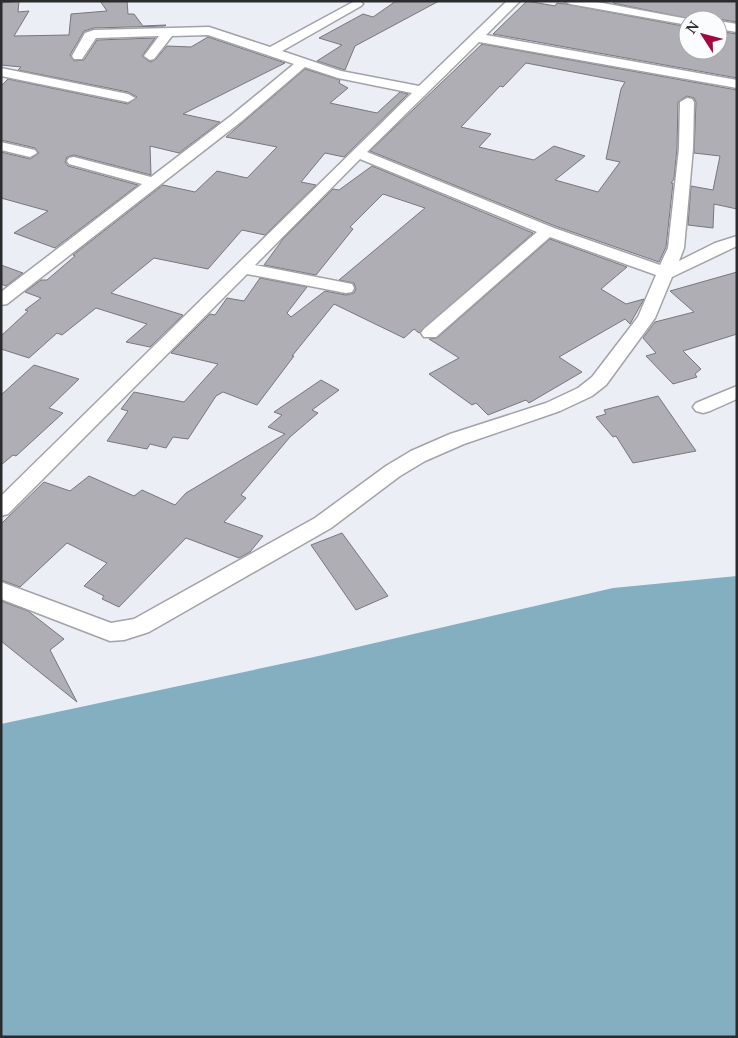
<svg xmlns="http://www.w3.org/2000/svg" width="738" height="1038" font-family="'Noto Serif',serif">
<rect width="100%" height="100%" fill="#eceef5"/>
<path fill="#83afc0" d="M 737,576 L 737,1037 L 1,1037 L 1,724 L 314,657 L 613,588 Z"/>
<path fill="#aeaeb4" stroke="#77777d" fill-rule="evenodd" d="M 19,1 L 18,12 L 29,11 L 14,36 L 69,35 L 71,14 L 107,11 L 100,1 L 127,1 L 128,14 L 134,14 L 143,26 L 166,25 L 165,26 L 94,28 L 84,31 L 70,55 L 74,61 L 84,60 L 97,40 L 155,38 L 142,56 L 150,62 L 155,60 L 167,46 L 191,47 L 208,37 L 285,63 L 183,114 L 220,122 L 179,153 L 150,146 L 151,175 L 74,155 L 67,157 L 65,162 L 68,166 L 138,185 L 55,248 L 14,233 L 48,211 L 1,198 L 1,152 L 30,159 L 39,153 L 35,148 L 1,140 L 1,86 L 8,79 L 128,104 L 137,97 L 128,92 L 18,70 L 21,67 L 1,65 L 1,3 Z
M 396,1 L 439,1 L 355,46 L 345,70 L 317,61 L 342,45 L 319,38 L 363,14 L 373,17 Z
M 527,1 L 555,6 L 557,3 L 566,4 L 688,27 L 688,50 L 718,50 L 718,31 L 737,34 L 737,78 L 493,34 Z
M 614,1 L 737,1 L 737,22 L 718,19 L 695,20 L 613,3 Z
M 482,44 L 737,90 L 737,209 L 714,204 L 713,228 L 688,225 L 691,186 L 713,190 L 720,156 L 694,153 L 696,102 L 694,98 L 687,96 L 678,102 L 677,148 L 674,179 L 671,183 L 673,183 L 666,247 L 659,262 L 555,226 L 370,151 ZM 526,63 L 625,82 L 621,89 L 606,159 L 620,162 L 598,192 L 555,180 L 585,156 L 554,146 L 534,160 L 479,147 L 491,134 L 461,127 L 500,86 L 503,87 Z
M 305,69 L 340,80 L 339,83 L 348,88 L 330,103 L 377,113 L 400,92 L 408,94 L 344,157 L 325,153 L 301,182 L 316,185 L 265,235 L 242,230 L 208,269 L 154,258 L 111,293 L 183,315 L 150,347 L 126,342 L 147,324 L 96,308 L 62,335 L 57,333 L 29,358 L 1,349 L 1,336 L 28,311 L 25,310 L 41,298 L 25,292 L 41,280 L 47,280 L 75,256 L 73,255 L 163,185 L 195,192 L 217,171 L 247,178 L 277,147 L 226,137 Z
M 372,166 L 533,233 L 419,333 L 414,329 L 404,338 L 334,304 L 292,356 L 294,356 L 257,405 L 223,392 L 216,396 L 188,439 L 173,437 L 166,448 L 150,444 L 147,449 L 107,441 L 128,411 L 121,409 L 134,392 L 184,402 L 218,364 L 171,353 L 210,314 L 215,315 L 227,298 L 244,301 L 260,278 L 307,287 L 287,313 L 291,317 L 325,291 L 346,295 L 354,293 L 356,289 L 354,283 L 339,280 L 425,208 L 383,194 L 350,227 L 353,229 L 316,275 L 264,265 L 283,239 L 333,189 L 339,190 Z
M 550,239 L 627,267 L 601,289 L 626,304 L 644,299 L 630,324 L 625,319 L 559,357 L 582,372 L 529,403 L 526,400 L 488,415 L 476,403 L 472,405 L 429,374 L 459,358 L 429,339 L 437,338 Z
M 1,265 L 23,273 L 6,286 L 1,284 Z
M 737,272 L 737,334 L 683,351 L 701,369 L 695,374 L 697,377 L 673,384 L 646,356 L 656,353 L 643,338 L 655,322 L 694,312 L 670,291 Z
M 34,365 L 79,379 L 49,408 L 63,413 L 16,456 L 13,455 L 1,465 L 1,395 Z
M 321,380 L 339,390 L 312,410 L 318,413 L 290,437 L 241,495 L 246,498 L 224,522 L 263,536 L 250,552 L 239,558 L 186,538 L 119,607 L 102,599 L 104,596 L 84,586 L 107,563 L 67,543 L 20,587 L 1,580 L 1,524 L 44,482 L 70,491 L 89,476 L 134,496 L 142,490 L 175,505 L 186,493 L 285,434 L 268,427 L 282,415 L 274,412 Z
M 658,396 L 696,451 L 633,463 L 616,436 L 613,437 L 596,417 L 606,414 L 604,410 Z
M 342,533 L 388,596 L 356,610 L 311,545 Z
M 1,601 L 28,611 L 64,639 L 50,650 L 77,702 L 1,641 Z"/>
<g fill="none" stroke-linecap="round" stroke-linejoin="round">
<g stroke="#a1a3a9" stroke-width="3">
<path id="street" d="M 360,1 L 363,4 L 361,6 L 282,51 L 341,71 L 419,86 L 507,1 L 520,1 L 486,35 L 737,80 L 737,88 L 479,42 L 367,152 L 554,228 L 660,265 L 668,248 L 679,148 L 680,102 L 687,98 L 692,99 L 694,102 L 693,148 L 684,248 L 679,261 L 715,243 L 737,236 L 737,246 L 672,277 L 655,318 L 606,385 L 592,396 L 560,411 L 464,444 L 425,461 L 400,476 L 331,528 L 149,632 L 124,640 L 110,641 L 1,599 L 1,582 L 111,623 L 134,619 L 315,518 L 386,466 L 411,451 L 450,434 L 546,403 L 578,388 L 592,377 L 638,317 L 656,275 L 550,237 L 436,337 L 424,337 L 421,333 L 424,329 L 537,232 L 360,159 L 255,265 L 352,284 L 354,288 L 352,292 L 346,293 L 247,274 L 8,514 L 1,516 L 1,496 L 412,93 L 338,78 L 305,67 L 242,121 L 7,304 L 1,305 L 1,292 L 142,184 L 69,164 L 67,161 L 69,158 L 74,157 L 151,177 L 232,115 L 294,64 L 208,35 L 172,36 L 154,59 L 150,60 L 144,56 L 159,36 L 96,38 L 82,59 L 74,59 L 72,56 L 85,33 L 94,30 L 209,27 L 270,47 L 353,2 Z
M 564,1 L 592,1 L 693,20 L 688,20 L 688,25 L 570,4 Z
M 718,21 L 737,24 L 737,32 L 718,29 Z
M 1,68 L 128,94 L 135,98 L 128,102 L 1,76 Z
M 1,142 L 35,150 L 37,153 L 30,157 L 1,150 Z
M 737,386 L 737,399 L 710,411 L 703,413 L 696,411 L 693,407 L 696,403 Z"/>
</g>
<use href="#street" fill="#fff" fill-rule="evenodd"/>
</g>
<rect width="738" height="1038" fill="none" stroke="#2a2b2d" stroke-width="5"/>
<g transform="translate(703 35) rotate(306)"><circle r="24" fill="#fbfcfe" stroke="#a7a8aa"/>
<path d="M0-4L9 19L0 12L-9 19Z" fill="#a30841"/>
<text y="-8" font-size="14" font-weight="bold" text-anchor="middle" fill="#2a2b2d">N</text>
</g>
</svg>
